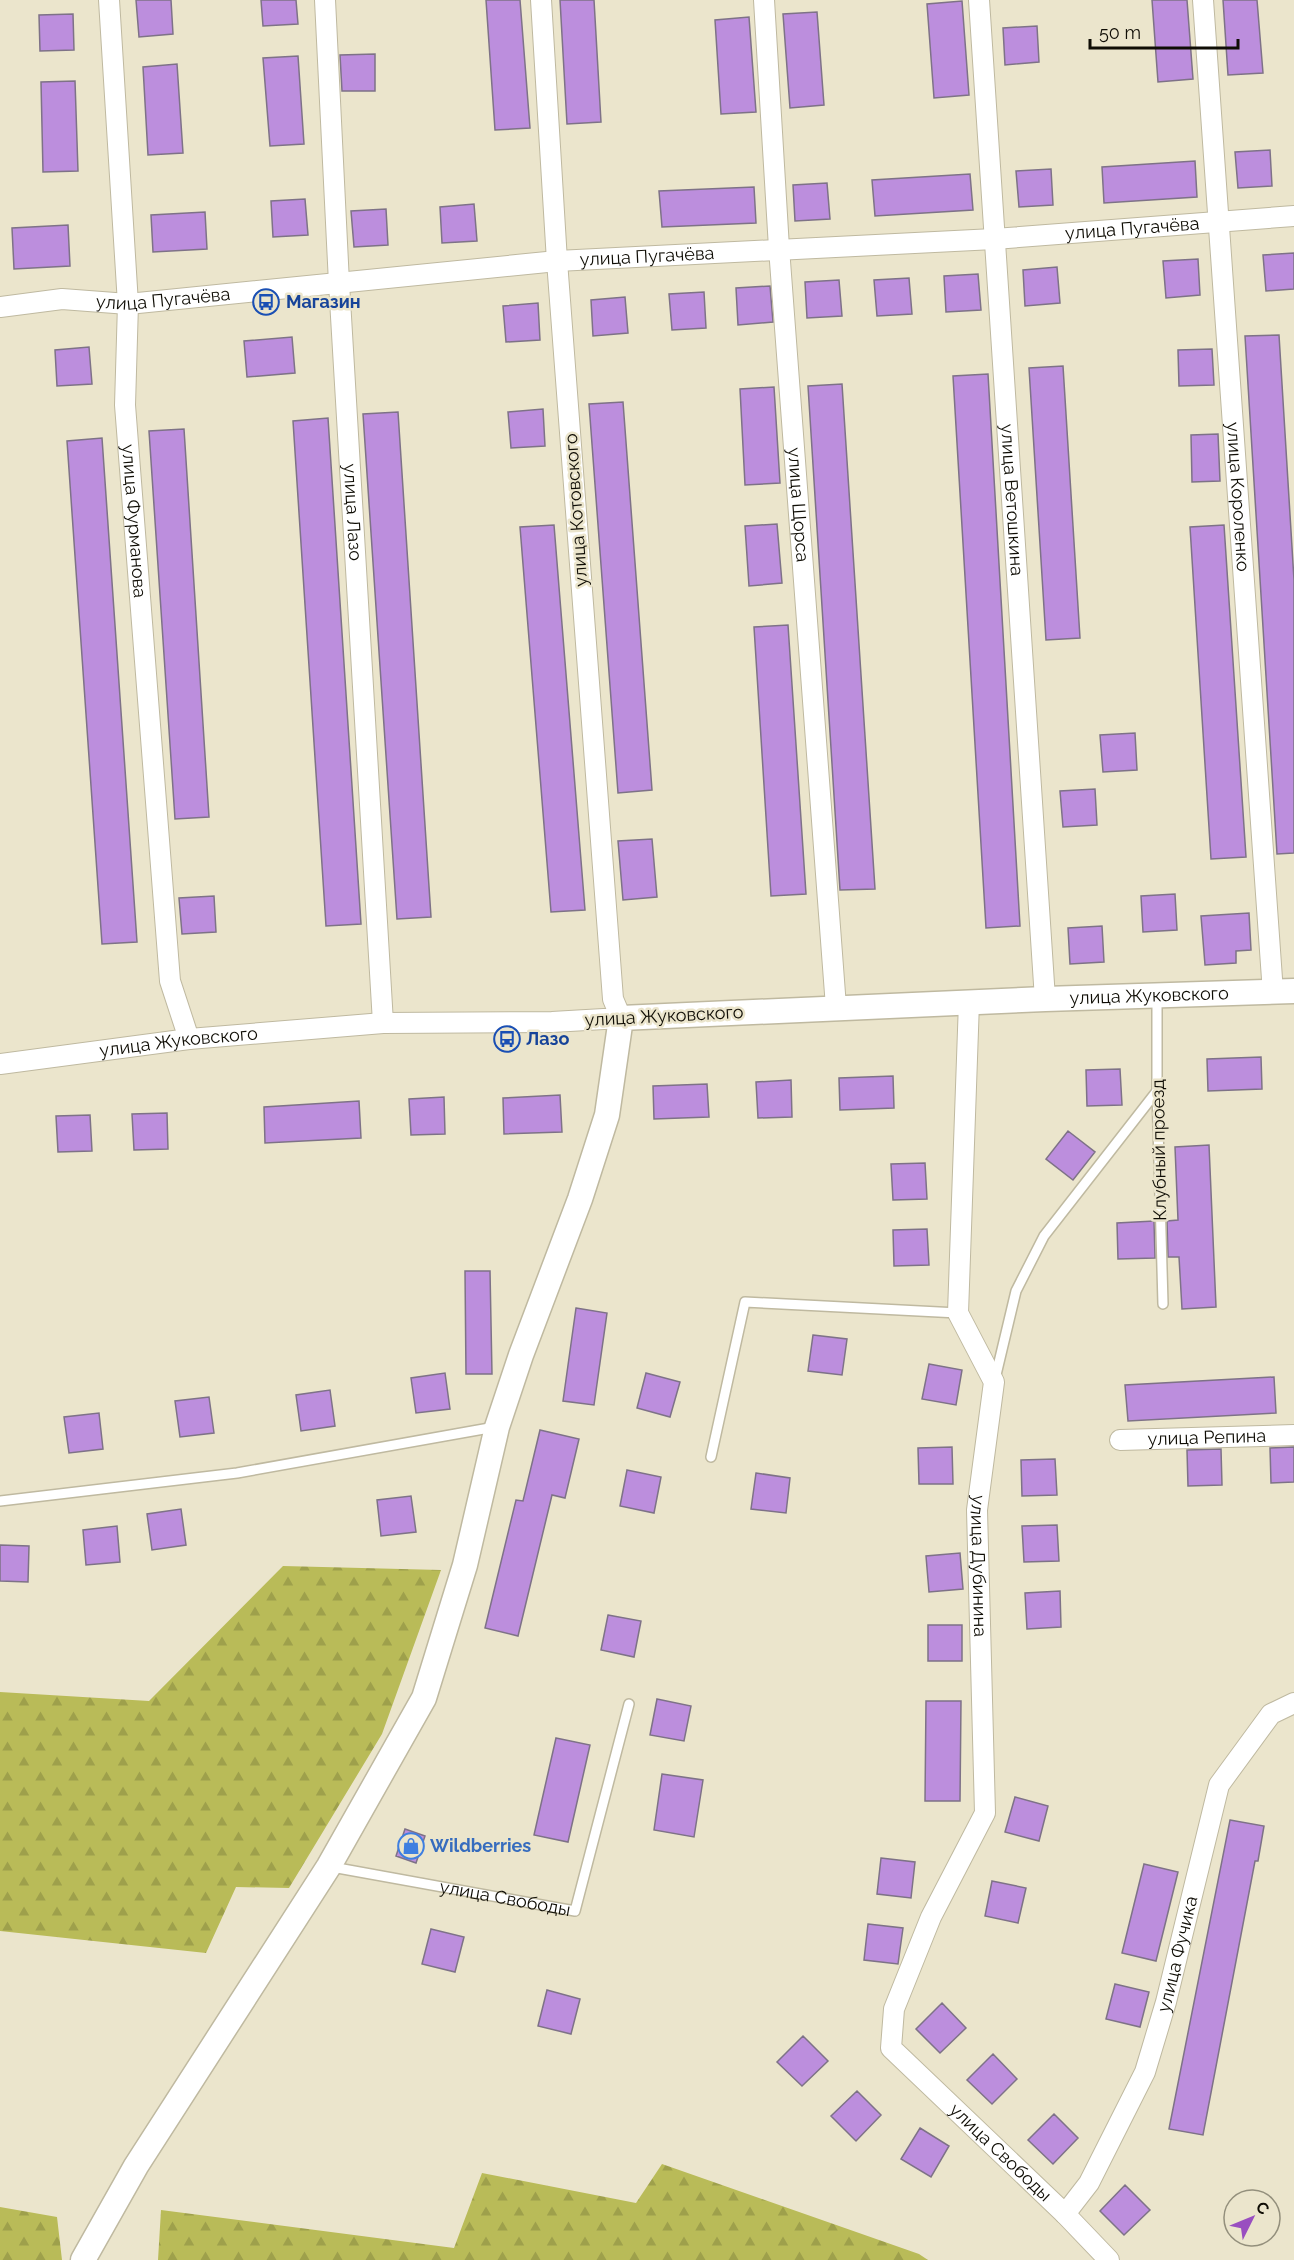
<svg xmlns="http://www.w3.org/2000/svg" width="1294" height="2260" font-family="Raleway,sans-serif">
<defs>
<pattern id="forest-firs" width="22" height="20" patternUnits="userSpaceOnUse" patternTransform="scale(1.5)"><rect width="22" height="20" fill="#b9bb58"/><path d="M5 1l3.5 6h-7zM16 11l3.5 6h-7z" fill="#9ea04b"/></pattern>
</defs>
<rect width="100%" height="100%" fill="#ebe5cc"/>
<path fill="url(#forest-firs)" d="M 283,1566 L 441,1570 L 382,1734 L 289,1888 L 236,1887 L 206,1953 L 0,1931 L 0,1692 L 149,1701 Z
M 662,2164 L 919,2254 L 928,2260 L 158,2260 L 161,2210 L 454,2248 L 482,2173 L 636,2203 Z
M 0,2207 L 57,2217 L 62,2260 L 0,2260 Z"/>
<path fill="#bc8edd" stroke="#7e7287" stroke-width="1.5" d="M 136,0 L 171,0 L 173,34 L 139,37 Z
M 261,0 L 296,0 L 298,24 L 263,26 Z
M 486,0 L 520,0 L 530,128 L 495,130 Z
M 560,0 L 594,0 L 601,122 L 567,124 Z
M 1152,0 L 1187,0 L 1193,79 L 1158,82 Z
M 1223,0 L 1257,0 L 1263,73 L 1228,75 Z
M 962,1 L 969,95 L 934,98 L 927,4 Z
M 817,12 L 824,105 L 790,108 L 783,14 Z
M 73,14 L 74,50 L 40,51 L 39,15 Z
M 749,17 L 756,112 L 721,114 L 715,20 Z
M 1037,26 L 1039,62 L 1005,65 L 1003,28 Z
M 375,54 L 375,91 L 342,91 L 340,55 Z
M 298,56 L 304,144 L 270,146 L 263,58 Z
M 177,64 L 183,153 L 148,155 L 143,67 Z
M 75,81 L 78,171 L 43,172 L 41,82 Z
M 1270,150 L 1272,186 L 1238,188 L 1235,152 Z
M 1195,161 L 1197,197 L 1104,203 L 1102,167 Z
M 1051,169 L 1053,205 L 1019,207 L 1016,171 Z
M 970,174 L 973,210 L 875,216 L 872,180 Z
M 827,183 L 830,219 L 795,221 L 793,185 Z
M 754,187 L 756,223 L 662,227 L 659,191 Z
M 305,199 L 308,235 L 273,237 L 271,201 Z
M 474,204 L 477,241 L 442,243 L 440,207 Z
M 386,209 L 388,245 L 354,247 L 351,211 Z
M 205,212 L 207,249 L 153,252 L 151,215 Z
M 68,225 L 70,266 L 14,269 L 12,228 Z
M 1294,253 L 1294,289 L 1266,291 L 1263,255 Z
M 1198,259 L 1200,295 L 1166,298 L 1163,261 Z
M 1057,267 L 1060,303 L 1025,306 L 1023,270 Z
M 978,274 L 981,310 L 946,312 L 944,276 Z
M 909,278 L 912,314 L 877,316 L 874,280 Z
M 839,280 L 842,316 L 807,318 L 805,282 Z
M 770,286 L 773,322 L 738,325 L 736,288 Z
M 704,292 L 706,328 L 672,330 L 669,294 Z
M 625,297 L 628,333 L 593,336 L 591,300 Z
M 538,303 L 540,340 L 506,342 L 503,306 Z
M 1279,335 L 1294,580 L 1294,853 L 1277,854 L 1245,336 Z
M 292,337 L 295,373 L 247,377 L 244,341 Z
M 89,347 L 92,384 L 57,386 L 55,350 Z
M 1212,349 L 1214,385 L 1179,386 L 1178,350 Z
M 1063,366 L 1080,638 L 1046,640 L 1029,368 Z
M 988,374 L 1020,926 L 986,928 L 953,376 Z
M 842,384 L 875,889 L 840,890 L 808,386 Z
M 774,387 L 780,483 L 745,485 L 740,389 Z
M 623,402 L 652,790 L 618,793 L 589,404 Z
M 543,409 L 545,446 L 511,448 L 508,412 Z
M 398,412 L 431,917 L 397,919 L 363,414 Z
M 328,418 L 361,924 L 326,926 L 293,421 Z
M 184,429 L 209,817 L 175,819 L 149,431 Z
M 1218,434 L 1220,481 L 1192,482 L 1191,435 Z
M 102,438 L 137,942 L 102,944 L 67,441 Z
M 777,524 L 782,583 L 749,586 L 745,526 Z
M 554,525 L 585,910 L 551,912 L 520,527 Z
M 1224,525 L 1246,857 L 1211,859 L 1190,527 Z
M 788,625 L 806,894 L 771,896 L 754,627 Z
M 1135,733 L 1137,770 L 1103,772 L 1100,735 Z
M 1095,789 L 1097,825 L 1063,827 L 1060,791 Z
M 652,839 L 657,897 L 623,900 L 618,841 Z
M 1175,894 L 1177,930 L 1143,932 L 1141,896 Z
M 214,896 L 216,932 L 182,934 L 179,898 Z
M 1249,913 L 1251,950 L 1236,951 L 1236,963 L 1205,965 L 1201,916 Z
M 1102,926 L 1104,962 L 1070,964 L 1068,928 Z
M 1261,1057 L 1262,1089 L 1208,1091 L 1207,1059 Z
M 1120,1069 L 1122,1105 L 1087,1106 L 1086,1070 Z
M 893,1076 L 894,1108 L 840,1110 L 839,1078 Z
M 791,1080 L 792,1117 L 758,1118 L 756,1082 Z
M 707,1084 L 709,1117 L 654,1119 L 653,1086 Z
M 560,1095 L 562,1132 L 504,1134 L 503,1098 Z
M 444,1097 L 445,1134 L 411,1135 L 409,1099 Z
M 359,1101 L 361,1138 L 265,1143 L 264,1107 Z
M 167,1113 L 168,1149 L 134,1150 L 132,1114 Z
M 90,1115 L 92,1151 L 58,1152 L 56,1116 Z
M 1068,1131 L 1095,1152 L 1073,1180 L 1046,1159 Z
M 1209,1145 L 1216,1307 L 1182,1309 L 1179,1257 L 1168,1257 L 1167,1221 L 1178,1220 L 1175,1147 Z
M 925,1163 L 927,1199 L 893,1200 L 891,1164 Z
M 1154,1221 L 1155,1258 L 1118,1259 L 1117,1223 Z
M 927,1229 L 929,1265 L 894,1266 L 893,1230 Z
M 465,1271 L 490,1271 L 492,1374 L 466,1374 Z
M 576,1308 L 607,1313 L 594,1405 L 563,1401 Z
M 813,1335 L 847,1339 L 842,1375 L 808,1371 Z
M 929,1364 L 962,1370 L 956,1405 L 922,1399 Z
M 445,1373 L 450,1409 L 416,1413 L 411,1378 Z
M 646,1373 L 680,1382 L 670,1417 L 637,1408 Z
M 1274,1377 L 1276,1413 L 1128,1421 L 1125,1385 Z
M 330,1390 L 335,1426 L 301,1431 L 296,1395 Z
M 209,1397 L 214,1433 L 180,1437 L 175,1401 Z
M 99,1413 L 103,1449 L 69,1453 L 64,1417 Z
M 540,1430 L 579,1439 L 565,1498 L 552,1495 L 518,1636 L 485,1628 L 516,1500 L 523,1501 Z
M 952,1447 L 953,1484 L 919,1484 L 918,1448 Z
M 1294,1447 L 1294,1482 L 1271,1483 L 1270,1448 Z
M 1221,1449 L 1222,1485 L 1188,1486 L 1187,1450 Z
M 1055,1459 L 1057,1495 L 1022,1496 L 1021,1460 Z
M 627,1470 L 661,1477 L 654,1513 L 620,1506 Z
M 756,1473 L 790,1478 L 786,1513 L 751,1509 Z
M 411,1496 L 416,1532 L 381,1536 L 377,1500 Z
M 181,1509 L 186,1545 L 152,1550 L 147,1514 Z
M 1057,1525 L 1059,1561 L 1024,1562 L 1022,1526 Z
M 117,1526 L 120,1562 L 86,1565 L 83,1530 Z
M 0,1545 L 29,1546 L 28,1582 L 0,1581 Z
M 960,1553 L 963,1589 L 929,1592 L 926,1556 Z
M 1060,1591 L 1061,1627 L 1027,1629 L 1025,1593 Z
M 608,1615 L 641,1621 L 634,1657 L 601,1650 Z
M 928,1625 L 962,1625 L 962,1661 L 928,1661 Z
M 657,1699 L 691,1706 L 684,1741 L 650,1735 Z
M 926,1701 L 961,1701 L 960,1801 L 925,1801 Z
M 556,1738 L 590,1745 L 568,1842 L 534,1835 Z
M 662,1774 L 703,1780 L 694,1837 L 654,1830 Z
M 1015,1797 L 1048,1806 L 1039,1841 L 1005,1832 Z
M 1230,1820 L 1264,1826 L 1258,1861 L 1255,1861 L 1203,2135 L 1169,2129 Z
M 405,1829 L 425,1836 L 416,1863 L 396,1856 Z
M 881,1858 L 915,1862 L 911,1898 L 877,1894 Z
M 1144,1864 L 1178,1872 L 1156,1961 L 1122,1953 Z
M 992,1881 L 1026,1888 L 1018,1923 L 985,1916 Z
M 868,1924 L 903,1928 L 898,1964 L 864,1960 Z
M 431,1929 L 464,1937 L 455,1972 L 422,1964 Z
M 1115,1984 L 1149,1992 L 1140,2027 L 1106,2019 Z
M 547,1990 L 580,1999 L 571,2034 L 538,2026 Z
M 942,2003 L 966,2028 L 940,2053 L 916,2029 Z
M 803,2036 L 828,2061 L 802,2086 L 777,2062 Z
M 993,2054 L 1017,2079 L 992,2104 L 967,2080 Z
M 857,2091 L 881,2115 L 856,2141 L 831,2116 Z
M 1054,2114 L 1078,2138 L 1053,2164 L 1028,2140 Z
M 920,2128 L 949,2146 L 931,2177 L 901,2159 Z
M 1125,2185 L 1150,2210 L 1124,2235 L 1100,2211 Z"/>
<g fill="none" stroke-linecap="round" stroke-linejoin="round">
<g stroke="#bfb9a0" stroke-width="12">
<g id="service">
<path d="M 1157,995 L 1157,1091 L 1163,1304"/>
<path d="M 995,1379 L 1016,1291 L 1044,1236 L 1157,1091"/>
<path d="M 711,1457 L 745,1302 L 958,1313"/>
<path d="M 0,1501 L 237,1473 L 495,1427"/>
<path id="s1" d="M 332,1867 L 575,1911 L 629,1704"/>
</g>
</g>
<g stroke="#bfb9a0" stroke-width="22">
<g id="minor">
<path id="s2" d="M 109,0 L 128,304 L 125,405 L 170,981 L 189,1039"/>
<path id="s3" d="M 325,0 L 339,283 L 383,1023"/>
<path id="s4" d="M 764,0 L 779,248 L 836,1007"/>
<path id="s5" d="M 979,0 L 1045,999"/>
<path id="s6" d="M 1203,0 L 1273,993"/>
<path id="s7" d="M 0,307 L 62,299 L 128,304 L 557,261 L 994,239 L 1294,216"/>
<path id="s8" d="M 969,1002 L 958,1313 L 994,1382 L 977,1510 L 985,1813 L 931,1917 L 894,2009 L 891,2048 L 1065,2214 L 1109,2260"/>
<path id="s9" d="M 0,1064 L 189,1039 L 383,1023 L 552,1022 L 621,1018 L 613,999 L 557,261 L 541,0"/>
<path id="s10" d="M 1120,1440 L 1294,1435"/>
<path id="s11" d="M 1065,2214 L 1089,2183 L 1145,2072 L 1166,2002 L 1219,1785 L 1271,1714 L 1294,1703"/>
</g>
</g>
<g stroke="#bfb9a0" stroke-width="27">
<g id="tertiary">
<path id="s12" d="M 83,2260 L 136,2166 L 329,1866 L 424,1698 L 465,1565 L 497,1427 L 521,1355 L 580,1199 L 607,1115 L 621,1018 L 1045,999 L 1294,991"/>
</g>
</g>
<use href="#service" stroke="#fff" stroke-width="9"/>
<use href="#minor" stroke="#fff" stroke-width="20"/>
<use href="#tertiary" stroke="#fff" stroke-width="24"/>
</g>
<defs>
<g id="bus-ring" transform="scale(1.35)"><circle r="9.5" fill="#ebe5cc" stroke="#1a4fb4" stroke-width="1.5"/><path d="M-5-6H5V4H4V6H2V4H-2V6H-4V4H-5ZM-3.5-4V0h7V-4ZM-3.5 1.2v1.5H-2V1.2ZM2 1.2v1.5H3.5V1.2Z" fill="#1a4fb4"/></g>
<g id="shop-ring" transform="scale(1.35)"><circle r="9.5" fill="#ebe5cc" stroke="#3f7fe0" stroke-width="1.5"/><path d="M-5-2.5h2.3a2.7 3.5 0 0 1 5.4 0H5L5.5 6h-11ZM-1.5-2.5h3a1.5 2.3 0 0 0-3 0Z" fill="#3f7fe0"/></g>
</defs>
<g fill-rule="evenodd">
<use href="#bus-ring" x="266" y="302"/>
<use href="#bus-ring" x="507" y="1039"/>
<use href="#shop-ring" x="411" y="1846"/>
</g>
<g text-anchor="middle" stroke-width="5" stroke-linejoin="round" paint-order="stroke">
<g font-size="18" fill="#0f0d05" stroke="#ebe5cc">
<text dy="6" stroke="none"><textPath href="#s7" startOffset="1136">улица Пугачёва</textPath></text>
<text dy="6" stroke="none"><textPath href="#s7" startOffset="650">улица Пугачёва</textPath></text>
<text dy="6" stroke="none"><textPath href="#s7" startOffset="164">улица Пугачёва</textPath></text>
<text dy="6" stroke="none"><textPath href="#s6" startOffset="498">улица Короленко</textPath></text>
<text dy="6" stroke="none"><textPath href="#s5" startOffset="501">улица Ветошкина</textPath></text>
<text dy="6" stroke="none"><textPath href="#s4" startOffset="506">улица Щорса</textPath></text>
<text transform="translate(576 510) rotate(-94)" y="6">улица Котовского</text>
<text dy="6" stroke="none"><textPath href="#s3" startOffset="513">улица Лазо</textPath></text>
<text dy="6" stroke="none"><textPath href="#s2" startOffset="522">улица Фурманова</textPath></text>
<text dy="6" stroke="none"><textPath href="#s12" startOffset="1896">улица Жуковского</textPath></text>
<text transform="translate(664 1016) rotate(-3)" y="6">улица Жуковского</text>
<text dy="6" stroke="none"><textPath href="#s9" startOffset="180">улица Жуковского</textPath></text>
<text transform="translate(1159 1150) rotate(-91)" y="6">Клубный проезд</text>
<text dy="6" stroke="none"><textPath href="#s10" startOffset="87">улица Репина</textPath></text>
<text dy="6" stroke="none"><textPath href="#s8" startOffset="574">улица Дубинина</textPath></text>
<text dy="6" stroke="none"><textPath href="#s1" startOffset="176">улица Свободы</textPath></text>
<text dy="6" stroke="none"><textPath href="#s11" startOffset="286">улица Фучика</textPath></text>
<text dy="6" stroke="none"><textPath href="#s8" startOffset="1228">улица Свободы</textPath></text>
</g>
<g font-size="18" font-weight="bold" fill="#164399" stroke="#ebe5cc" text-anchor="start">
<text x="286" y="308">Магазин</text>
<text x="526" y="1045">Лазо</text>
</g>
<g font-size="18" font-weight="bold" fill="#366cbe" stroke="#ebe5cc" text-anchor="start">
<text x="430" y="1852">Wildberries</text>
</g>
</g>
<g transform="translate(1252 2218) rotate(47)"><circle r="28" fill="#ebe5cc" stroke="#938f7c" stroke-width="1.5"/>
<path d="M0-4.5L10 22L0 15L-10 22Z" fill="#994ec0"/>
<text y="-9" font-size="16" font-weight="bold" text-anchor="middle" fill="#0f0d05">С</text>
</g>
<path d="M1090 39v9h148v-9" fill="none" stroke="#0f0d05" stroke-width="3"/>
<text x="1099" y="39" font-size="18" fill="#0f0d05" stroke="#ebe5cc" stroke-width="4.5" paint-order="stroke">50 m</text>
</svg>
